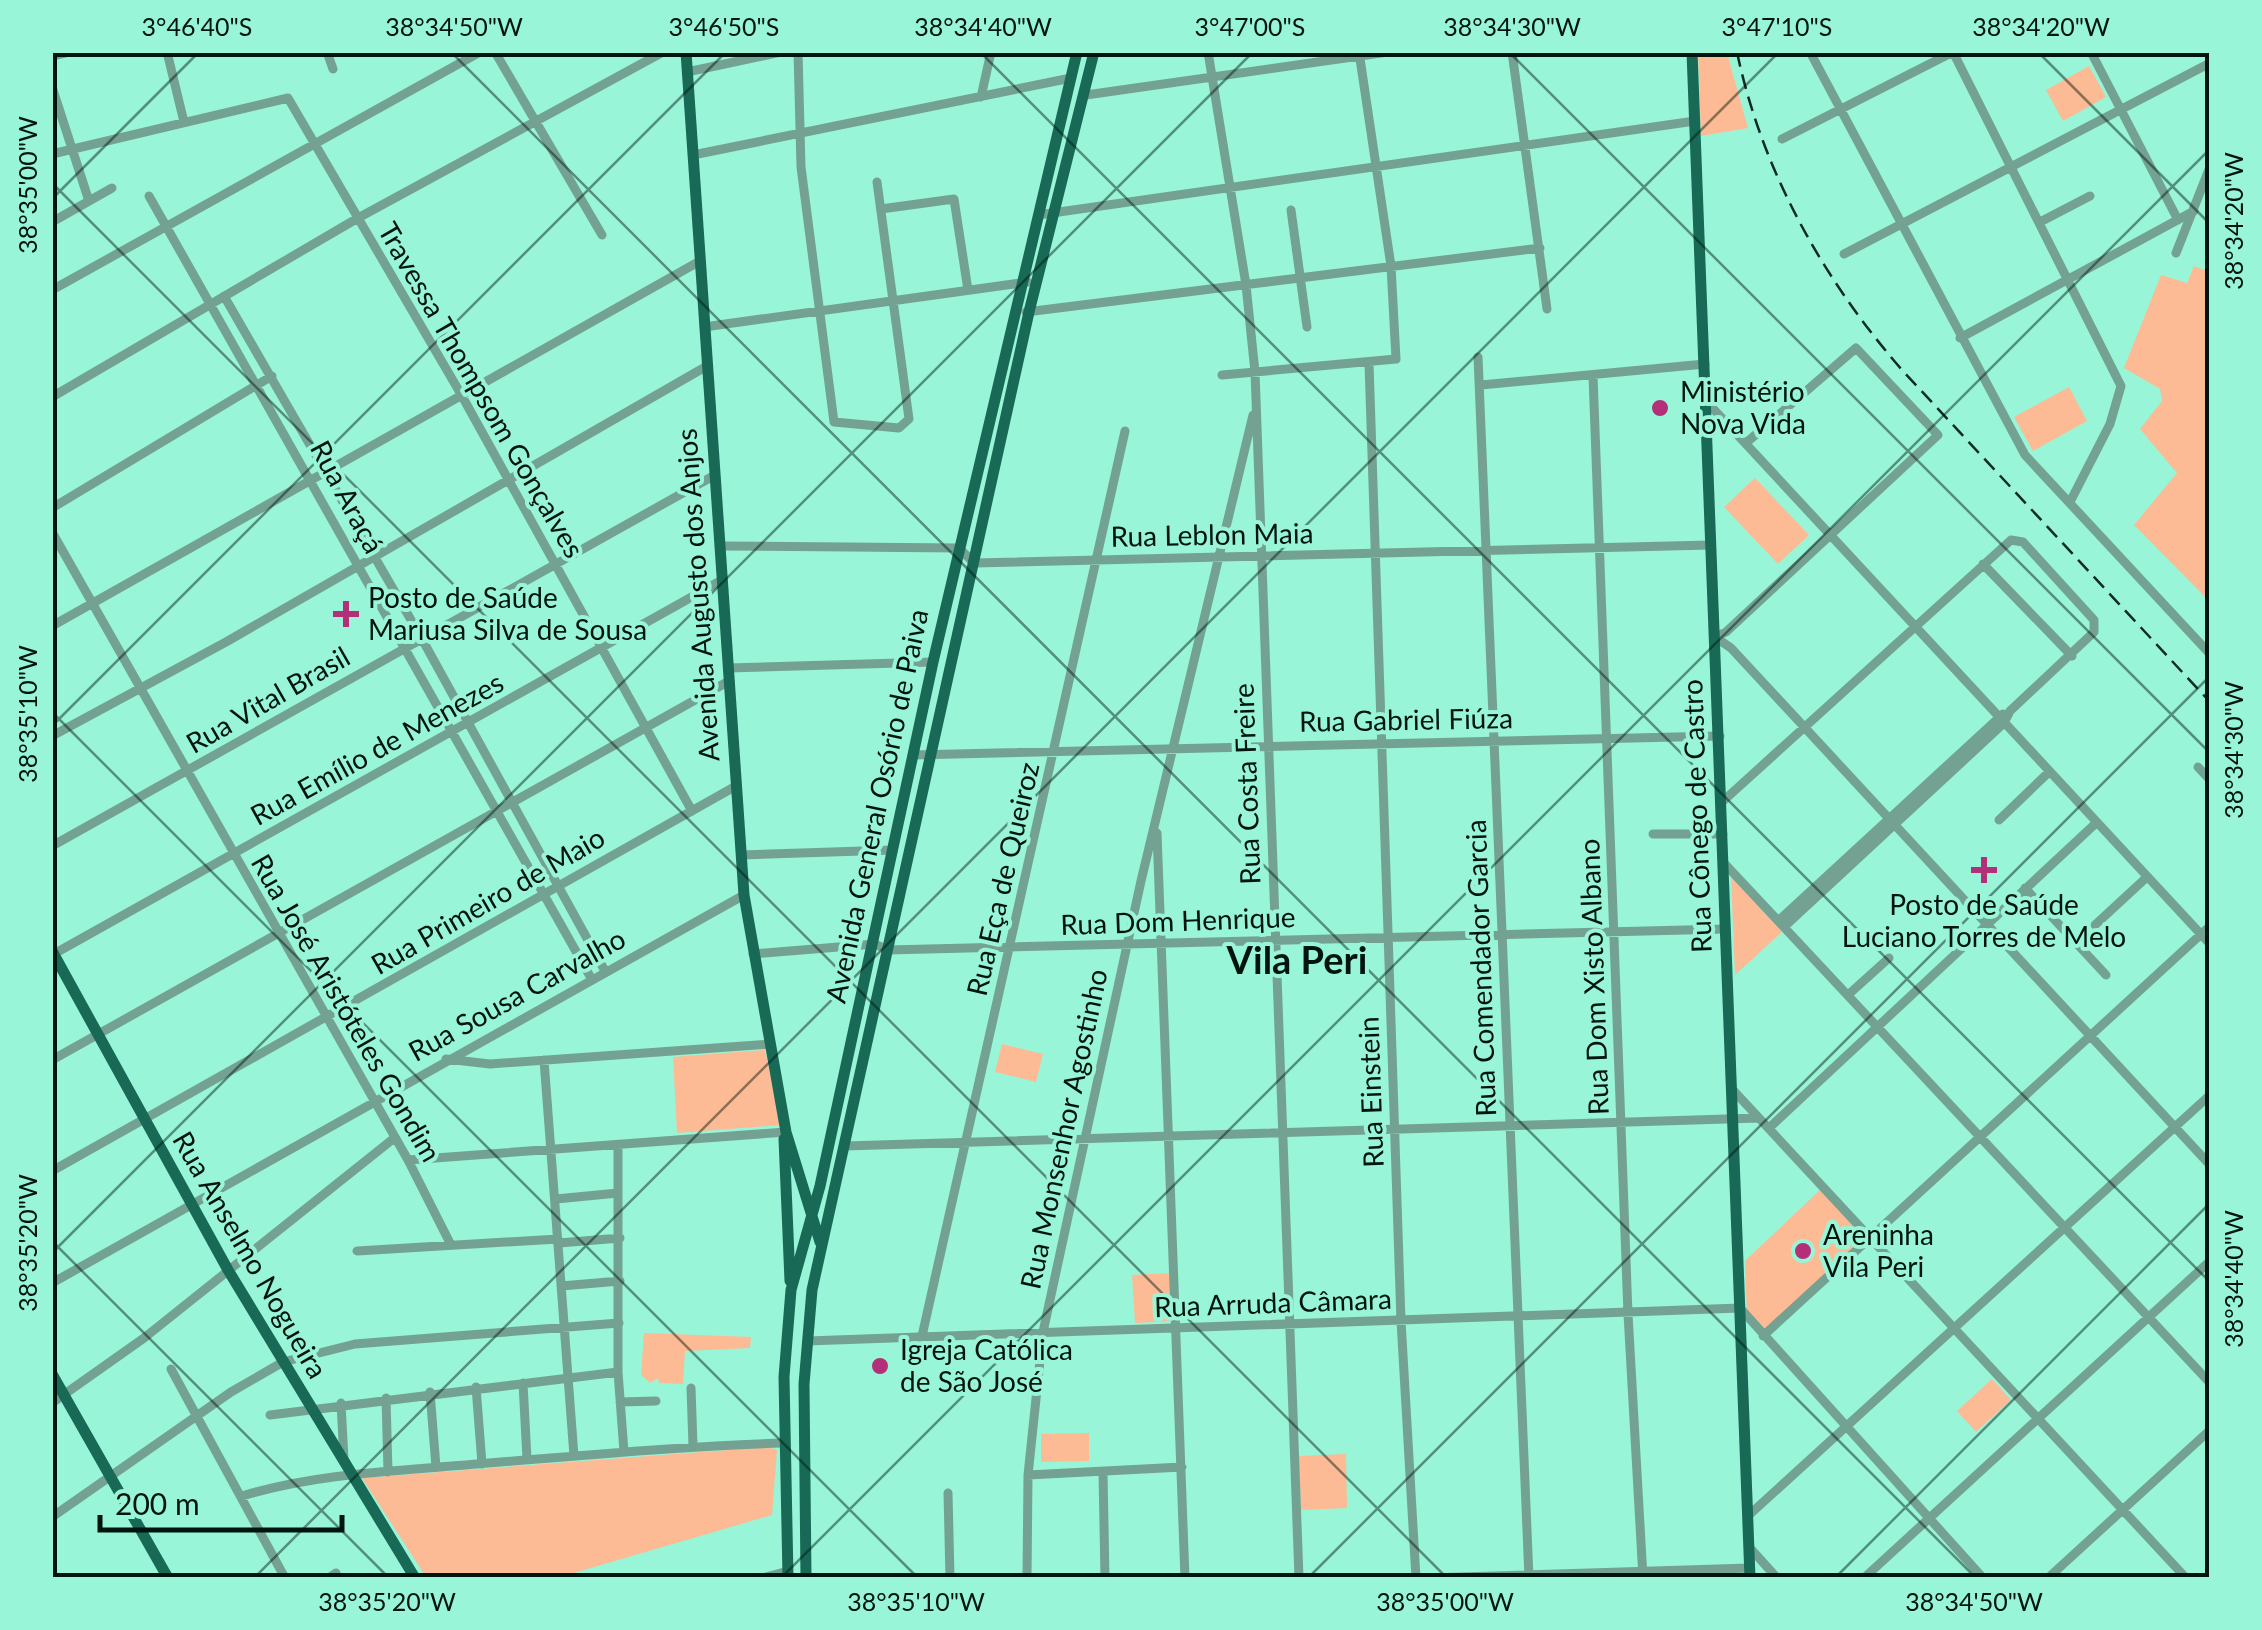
<svg xmlns="http://www.w3.org/2000/svg" width="2262" height="1630" font-family="Lato,sans-serif">
<rect width="100%" height="100%" fill="#99f5d8"/>
<path fill="#fcbb94" d="M 1698,53 L 1727,53 L 1748,128 L 1701,136 Z
M 2089,66 L 2106,97 L 2063,121 L 2046,90 Z
M 2194,266 L 2210,272 L 2209,601 L 2134,525 L 2177,473 L 2140,429 L 2162,401 L 2160,389 L 2124,368 L 2161,275 L 2187,283 Z
M 2069,387 L 2087,421 L 2033,451 L 2014,417 Z
M 1755,478 L 1809,535 L 1778,564 L 1724,507 Z
M 1731,876 L 1782,932 L 1735,975 Z
M 1002,1044 L 1043,1054 L 1036,1082 L 995,1072 Z
M 765,1050 L 781,1125 L 677,1133 L 673,1057 Z
M 1821,1189 L 1865,1239 L 1764,1330 L 1747,1316 L 1745,1261 Z
M 1171,1273 L 1174,1321 L 1135,1323 L 1132,1275 Z
M 644,1333 L 751,1337 L 750,1348 L 685,1351 L 683,1384 L 659,1383 L 658,1378 L 650,1383 L 641,1375 Z
M 1992,1379 L 2011,1400 L 1976,1432 L 1957,1411 Z
M 1089,1433 L 1089,1461 L 1041,1462 L 1041,1434 Z
M 768,1447 L 777,1450 L 772,1515 L 560,1577 L 426,1577 L 362,1478 Z
M 1346,1454 L 1347,1508 L 1301,1510 L 1299,1456 Z"/>
<g fill="none" stroke-linecap="round" stroke-linejoin="round">
<path stroke="#74a292" stroke-width="9" d="M 167,52 L 184,122
M 327,52 L 333,69
M 495,52 L 602,235
M 798,52 L 801,167 L 834,422 L 899,428 L 909,419 L 877,182
M 1208,52 L 1246,285 L 1255,372 L 1299,1578
M 1512,52 L 1547,309
M 1810,52 L 2025,455 L 2210,654
M 1953,52 L 2121,386 L 2110,424 L 2070,502
M 2091,52 L 2178,220
M 52,56 L 69,52
M 687,72 L 781,52
M 52,87 L 88,198
M 1086,95 L 1388,52
M 981,97 L 991,52
M 1782,139 L 1953,52
M 52,154 L 288,98 L 462,396 L 692,811
M 693,155 L 1071,78
M 149,196 L 591,978
M 881,209 L 954,199 L 968,290
M 1291,210 L 1307,327
M 1038,215 L 1695,121
M 52,222 L 112,188
M 2040,222 L 2090,196
M 2176,253 L 2210,167
M 1844,254 L 2210,63
M 52,290 L 480,52
M 224,296 L 422,639 L 605,971
M 1026,312 L 1540,248
M 704,327 L 1028,282
M 1960,338 L 2194,211
M 1478,357 L 1529,1578
M 1369,364 L 1401,1321 L 1416,1578
M 1222,375 L 1396,359 L 1391,266 L 1359,52
M 1593,376 L 1628,1314 L 1643,1578
M 1481,385 L 1705,364
M 52,397 L 358,218 L 663,52
M 1706,401 L 2210,944
M 1746,443 L 1856,348 L 1938,435 L 1726,632 L 1715,637 L 1731,648 L 2210,1165
M 52,508 L 272,376
M 52,532 L 408,1160 L 451,1245
M 720,546 L 959,548 L 974,563 L 1711,545
M 1983,564 L 2072,656
M 52,626 L 700,261
M 728,668 L 933,662
M 52,736 L 226,642 L 707,366
M 913,755 L 1720,736
M 2198,767 L 2210,780
M 1722,802 L 2011,540 L 2023,542 L 2094,620 L 2094,632 L 2010,711 L 2004,723 L 1784,927
M 1999,820 L 2049,772
M 1157,833 L 1185,1578
M 1653,834 L 1723,834
M 52,846 L 715,475
M 741,855 L 893,850
M 1724,863 L 2210,1383
M 2025,888 L 2106,975
M 1778,921 L 2003,714
M 2095,925 L 2147,877
M 753,954 L 875,944 L 888,950 L 1726,929
M 52,955 L 722,580
M 1849,994 L 1889,958
M 446,1059 L 490,1064 L 771,1044
M 52,1060 L 729,681
M 544,1060 L 574,1456
M 1732,1089 L 2186,1578
M 1769,1128 L 2095,824
M 618,1145 L 618,1372 L 624,1452
M 845,1146 L 1759,1118
M 408,1160 L 786,1132
M 52,1171 L 736,786
M 556,1199 L 618,1193
M 559,1243 L 620,1238
M 357,1251 L 558,1239
M 52,1283 L 744,895
M 561,1286 L 620,1281
M 922,1336 L 1125,431
M 1763,1336 L 2210,926
M 807,1341 L 1740,1308 L 1983,1578
M 171,1369 L 285,1578
M 523,1383 L 527,1459
M 476,1387 L 482,1464
M 691,1388 L 693,1446
M 430,1392 L 436,1467
M 386,1398 L 388,1472
M 620,1402 L 656,1401
M 52,1403 L 144,1338 L 393,1139
M 341,1403 L 344,1460
M 270,1415 L 618,1372
M 1103,1473 L 1105,1578
M 1028,1475 L 1182,1467
M 948,1493 L 950,1578
M 242,1496 C 317,1473 398,1471 477,1464 C 579,1456 681,1446 784,1443
M 1749,1515 L 2210,1095
M 52,1517 L 231,1392 L 283,1362 L 355,1344 L 619,1323
M 1750,1548 L 1777,1578
M 329,1578 L 336,1573
M 763,1578 L 788,1571
M 1027,1578 L 1028,1475 L 1043,1332 L 1141,881 L 1253,415
M 1429,1578 L 1750,1568
M 1864,1578 L 2210,1261
M 2048,1578 L 2210,1430"/>
<path stroke="#186955" stroke-width="11" d="M 686,52 L 744,895 L 786,1132 L 820,1242
M 1692,52 L 1750,1578
M 52,951 L 228,1270 L 415,1578
M 784,1139 L 790,1281
M 52,1374 L 168,1578
M 788,1578 L 784,1377 L 791,1290 L 820,1186 L 933,662 L 1077,52
M 806,1578 L 804,1384 L 812,1290 L 1029,312 L 1094,52"/>
<path stroke="#102c22" stroke-width="2.5" stroke-dasharray="15 8" stroke-linecap="butt" d="M 1737,52 C 1762,171 1823,279 1902,370 L 2210,702"/>
</g>
<path fill="none" stroke="#00150d" stroke-width="2.5" stroke-opacity="0.45" d="M 451,52 L 1976,1578M 980,52 L 2210,1282M 1509,52 L 2210,753M 2038,52 L 2210,224M 52,183 L 1447,1578M 52,199 L 199,52M 52,712 L 918,1578M 52,726 L 726,52M 52,1241 L 389,1578M 52,1253 L 1253,52M 254,1578 L 1779,52M 781,1578 L 2210,149M 1308,1578 L 2210,676M 1835,1578 L 2210,1203"/>
<g fill="#b32f77" stroke="#99f5d8" stroke-width="4">
<circle cx="1660" cy="408" r="10"/>
<path d="M341 599h10v10h10v10h-10v10h-10v-10h-10v-10h10z"/>
<path d="M1979 855h10v10h10v10h-10v10h-10v-10h-10v-10h10z"/>
<circle cx="1803" cy="1251" r="10"/>
<circle cx="880" cy="1366" r="10"/>
</g>
<g text-anchor="middle" stroke-width="8" stroke-linejoin="round" paint-order="stroke">
<g font-size="28" fill="#00150d" stroke="#99f5d8">
<text transform="translate(481 390) rotate(60)" y="10">Travessa Thompsom Gonçalves</text>
<text transform="translate(347 497) rotate(62)" y="10">Rua Araçá</text>
<text transform="translate(1212 535) rotate(-1)" y="10">Rua Leblon Maia</text>
<text transform="translate(698 595) rotate(-94)" y="10">Avenida Augusto dos Anjos</text>
<text transform="translate(268 700) rotate(-30)" y="10">Rua Vital Brasil</text>
<text transform="translate(1406 720) rotate(-1)" y="10">Rua Gabriel Fiúza</text>
<text transform="translate(377 749) rotate(-29)" y="10">Rua Emílio de Menezes</text>
<text transform="translate(1247 784) rotate(-92)" y="10">Rua Costa Freire</text>
<text transform="translate(877 806) rotate(-78)" y="10">Avenida General Osório de Paiva</text>
<text transform="translate(1697 816) rotate(-92)" y="10">Rua Cônego de Castro</text>
<text transform="translate(1003 879) rotate(-77)" y="10">Rua Eça de Queiroz</text>
<text transform="translate(488 901) rotate(-30)" y="10">Rua Primeiro de Maio</text>
<text transform="translate(1178 921) rotate(-2)" y="10">Rua Dom Henrique</text>
<text transform="translate(1481 968) rotate(-92)" y="10">Rua Comendador Garcia</text>
<text transform="translate(1594 977) rotate(-92)" y="10">Rua Dom Xisto Albano</text>
<text transform="translate(517 995) rotate(-29)" y="10">Rua Sousa Carvalho</text>
<text transform="translate(346 1008) rotate(60)" y="10">Rua José Aristóteles Gondim</text>
<text transform="translate(1371 1092) rotate(-92)" y="10">Rua Einstein</text>
<text transform="translate(1064 1129) rotate(-78)" y="10">Rua Monsenhor Agostinho</text>
<text transform="translate(250 1255) rotate(60)" y="10">Rua Anselmo Nogueira</text>
<text transform="translate(1273 1303) rotate(-2)" y="10">Rua Arruda Câmara</text>
</g>
<g font-size="28" fill="#00150d" stroke="#99f5d8" text-anchor="start">
<text x="1680" y="402">Ministério<tspan x="1680" dy="32">Nova Vida</tspan></text>
<text x="368" y="608">Posto de Saúde<tspan x="368" dy="32">Mariusa Silva de Sousa</tspan></text>
<text x="1984" y="915" text-anchor="middle">Posto de Saúde<tspan x="1984" dy="32">Luciano Torres de Melo</tspan></text>
<text x="1823" y="1245">Areninha<tspan x="1823" dy="32">Vila Peri</tspan></text>
<text x="900" y="1360">Igreja Católica<tspan x="900" dy="32">de São José</tspan></text>
</g>
<g font-size="38" font-weight="bold" fill="#00150d" stroke="#99f5d8">
<text x="1297" y="974">Vila Peri</text>
</g>
</g>
<rect width="2262" height="1630" fill="none" stroke="#99f5d8" stroke-width="110"/>
<path d="M100 1515v15h242v-15" fill="none" stroke="#00150d" stroke-width="5"/>
<text x="115" y="1515" font-size="30" fill="#00150d" stroke="#99f5d8" stroke-width="8" paint-order="stroke">200 m</text>
<rect x="55" y="55" width="2152" height="1520" fill="none" stroke="#00150d" stroke-width="4"/>
<g font-size="25" text-anchor="middle" fill="#00150d">
<text x="197" y="36">3°46'40"S</text>
<text x="454" y="36">38°34'50"W</text>
<text x="724" y="36">3°46'50"S</text>
<text x="983" y="36">38°34'40"W</text>
<text x="1250" y="36">3°47'00"S</text>
<text x="1512" y="36">38°34'30"W</text>
<text x="1777" y="36">3°47'10"S</text>
<text x="2041" y="36">38°34'20"W</text>
<text transform="translate(28 185) rotate(-90)" y="9">38°35'00"W</text>
<text transform="translate(2234 221) rotate(-90)" y="9">38°34'20"W</text>
<text transform="translate(28 714) rotate(-90)" y="9">38°35'10"W</text>
<text transform="translate(2234 750) rotate(-90)" y="9">38°34'30"W</text>
<text transform="translate(28 1243) rotate(-90)" y="9">38°35'20"W</text>
<text transform="translate(2234 1279) rotate(-90)" y="9">38°34'40"W</text>
<text x="387" y="1611">38°35'20"W</text>
<text x="916" y="1611">38°35'10"W</text>
<text x="1445" y="1611">38°35'00"W</text>
<text x="1974" y="1611">38°34'50"W</text>
</g>
</svg>
